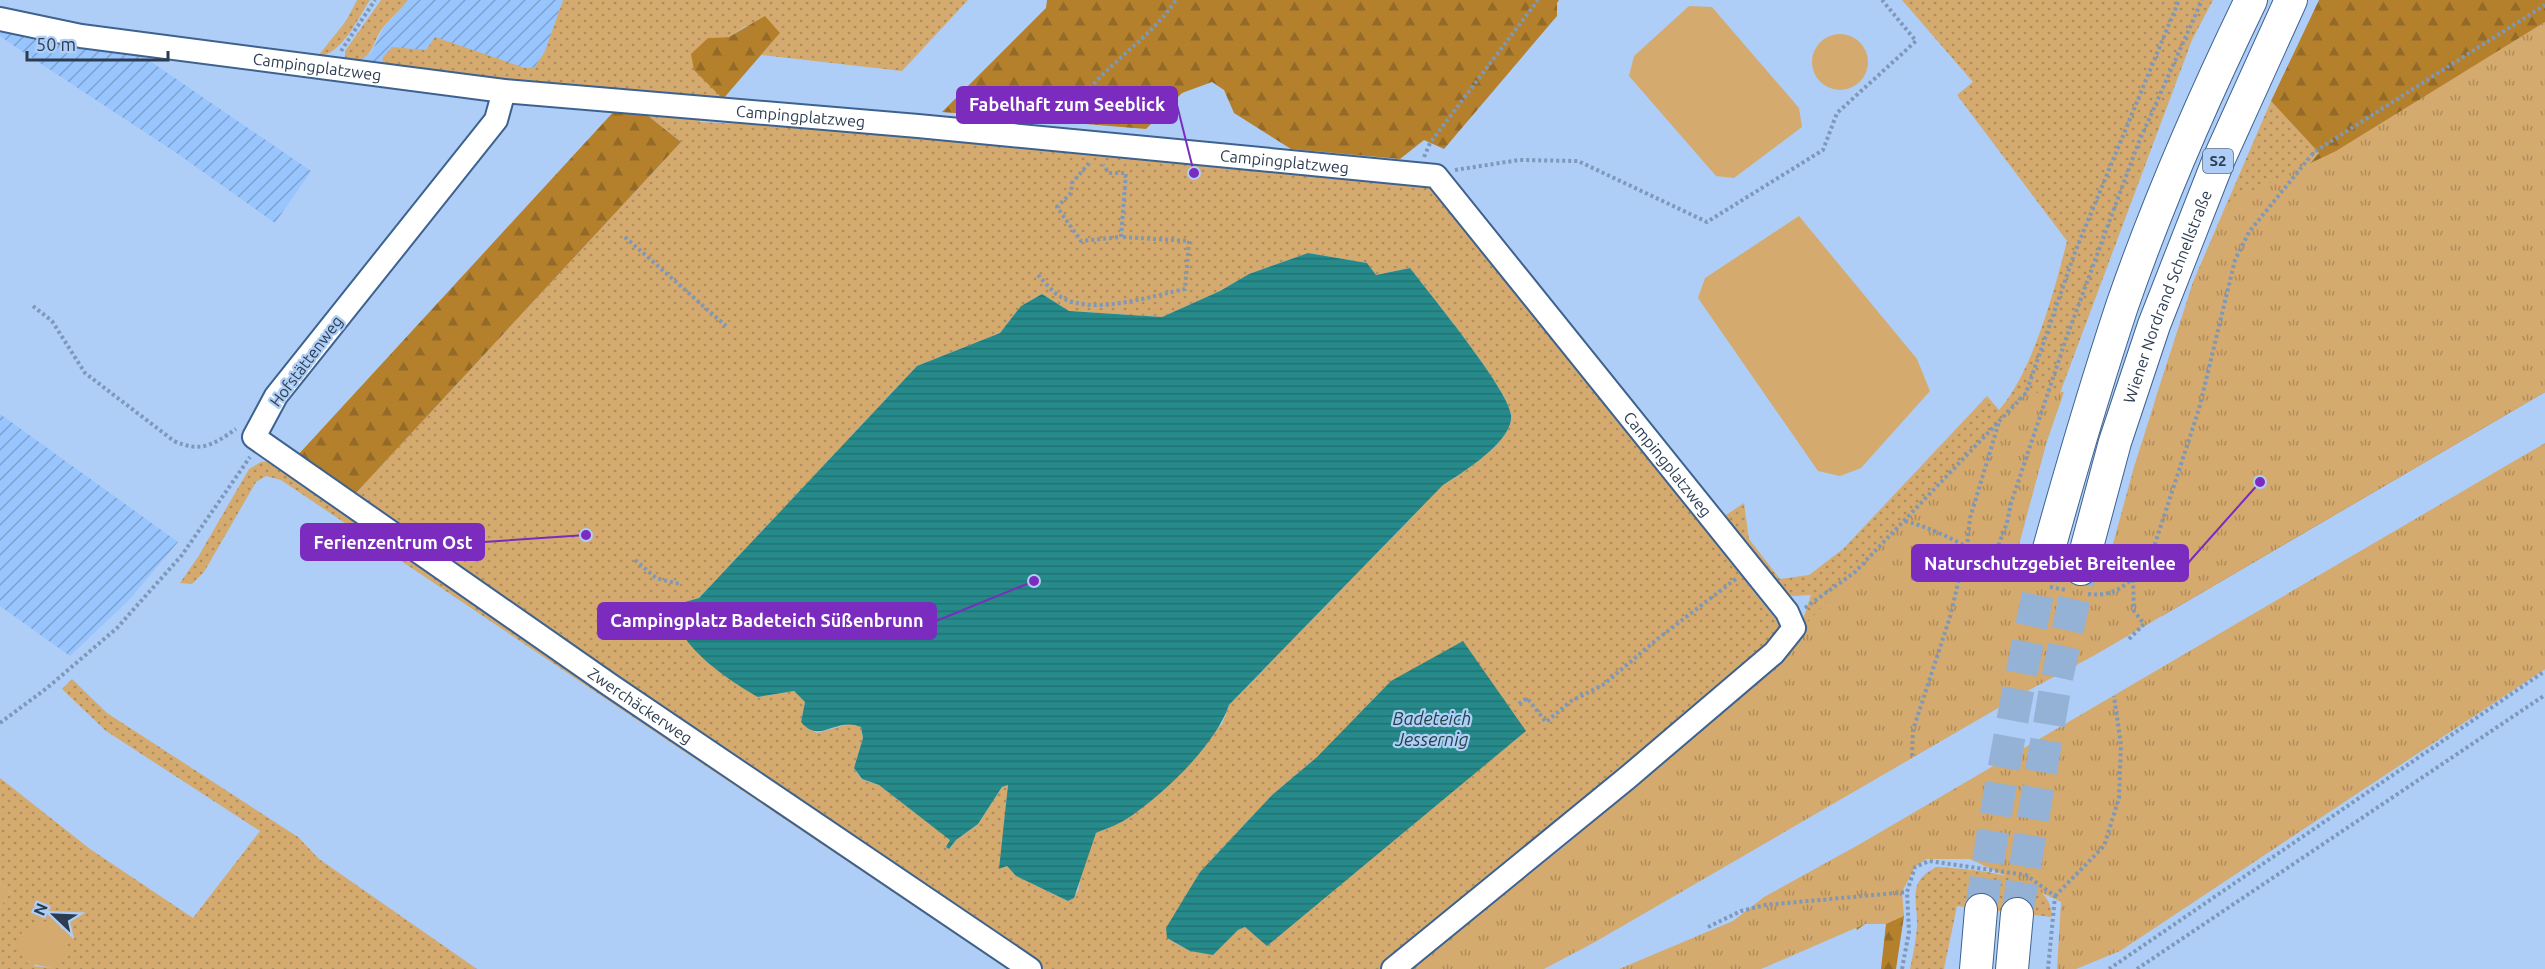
<svg xmlns="http://www.w3.org/2000/svg" width="2545" height="969" font-family="Ubuntu,sans-serif">
<defs>
<pattern id="industrial-furrows" width="10" height="10" patternUnits="userSpaceOnUse" patternTransform="scale(1.5)"><rect width="10" height="10" fill="#98c5fe"/><path d="M-1 1l2-2M0 10L10 0M9 11l2-2" fill="none" stroke="#7ca1d0"/></pattern>
<pattern id="grass-dots" width="8" height="8" patternUnits="userSpaceOnUse" patternTransform="scale(1.5)"><rect width="8" height="8" fill="#d5aa6e"/><path d="M2 2h.1M6 6h.1" fill="none" stroke="#ad8c5d" stroke-width="1.8" stroke-linecap="round"/></pattern>
<pattern id="forest-firs" width="22" height="20" patternUnits="userSpaceOnUse" patternTransform="scale(1.5)"><rect width="22" height="20" fill="#b5802b"/><path d="M5 1l3.5 6h-7zM16 11l3.5 6h-7z" fill="#936a27"/></pattern>
<pattern id="park-tufts" width="24" height="20" patternUnits="userSpaceOnUse" patternTransform="scale(1.5)"><rect width="24" height="20" fill="#d5aa6e"/><path d="M3 7l-1-3M5 7V3M7 7l1-3M15 17l-1-3M17 17v-4M19 17l1-3" fill="none" stroke="#ad8c5d"/></pattern>
<pattern id="water-rules" width="6" height="5" patternUnits="userSpaceOnUse" patternTransform="scale(1.5)"><rect width="6" height="5" fill="#268a8a"/><path d="M0 2.5h6" fill="none" stroke="#217273"/></pattern>
</defs>
<rect width="100%" height="100%" fill="#aecef7"/>
<path fill="url(#industrial-furrows)" d="M 408,0 L 563,0 L 545,51 L 535,67 L 525,68 L 426,50 L 381,68 L 358,61 L 371,53 L 384,27 Z
M 0,19 L 141,55 L 311,171 L 275,223 L 178,154 L 14,46 L 0,36 Z
M 0,414 L 178,542 L 129,600 L 70,656 L 0,606 Z"/>
<path fill="url(#grass-dots)" fill-rule="evenodd" d="M 357,0 L 370,0 C 358,18 342,55 318,56 L 346,21 Z
M 381,0 L 408,0 C 401,9 393,16 385,25 C 369,43 377,63 345,60 L 345,51 Z
M 563,0 L 968,0 L 902,71 L 761,55 L 780,33 L 746,26 L 729,37 L 708,38 L 723,102 L 381,68 L 383,57 L 392,47 L 426,50 L 435,37 L 525,68 L 535,67 L 545,51 Z
M 1902,0 L 2213,0 L 2192,40 L 2042,441 L 2046,444 L 2016,556 L 2104,577 L 2134,467 L 2193,282 L 2271,101 L 2319,153 L 2274,205 L 2138,612 L 1789,702 L 1410,969 L 1565,846 L 1795,644 L 1811,595 L 1792,596 L 1772,584 L 1720,519 L 1744,503 L 1749,539 L 1780,579 L 1809,575 L 1843,549 L 1987,396 L 1999,410 C 2032,373 2055,289 2067,241 L 1957,95 L 1973,82 Z
M 642,111 L 705,115 L 699,122 L 847,128 L 1434,187 L 1781,626 L 1762,650 L 1384,969 L 1044,969 L 761,781 L 356,493 L 681,142 ZM 1308,253 L 1367,263 L 1376,275 L 1410,268 C 1429,293 1509,390 1511,415 C 1514,441 1462,473 1443,485 L 1229,705 L 1222,724 L 1125,820 L 1096,833 L 1083,865 L 1078,891 L 1068,901 L 1016,876 L 1007,866 L 1000,869 L 1008,785 L 1002,787 L 978,824 L 956,840 L 949,849 L 946,847 L 951,840 L 879,785 L 861,779 L 854,768 L 863,738 L 861,727 L 852,723 L 817,733 L 801,722 L 805,702 L 794,691 L 758,697 L 678,622 L 681,603 L 699,598 L 917,366 L 1000,333 L 1021,306 L 1042,294 L 1069,311 L 1162,317 L 1220,291 L 1249,274 ZM 1317,757 L 1268,946 L 1245,927 L 1190,951 L 1168,939 L 1200,872 L 1272,795 Z
M 272,461 L 1017,969 L 1007,969 L 281,480 L 266,476 L 256,482 L 204,572 L 192,584 L 180,583 L 198,557 L 249,469 L 261,462 Z
M 72,679 L 107,713 L 298,837 L 319,859 L 477,969 L 0,969 L 0,907 L 11,892 L 0,883 L 0,778 L 90,849 L 193,918 L 260,831 L 106,731 L 62,689 ZM 48,921 L 63,928 L 51,968 L 34,966 Z
M 1937,867 C 1967,869 2056,873 2051,917 L 1957,906 L 1944,969 L 1910,969 C 1913,955 1916,941 1917,927 C 1918,901 1906,881 1937,867 Z"/>
<path fill="url(#forest-firs)" d="M 1047,0 L 1559,0 L 1557,3 L 1557,16 L 1444,149 L 1424,140 L 1400,159 L 1291,149 L 1234,113 L 1224,90 L 1212,82 L 1182,93 L 1146,129 L 942,112 L 1046,8 Z
M 2319,0 L 2545,0 L 2545,392 L 2162,616 L 2138,612 L 2274,205 L 2319,153 L 2271,101 Z
M 765,16 L 780,33 L 723,99 L 694,70 L 691,54 L 708,38 L 729,37 Z
M 617,108 L 642,111 L 681,142 L 356,493 L 297,456 Z
M 1898,900 L 1904,916 L 1896,969 L 1881,969 L 1886,924 L 1865,924 L 1857,930 L 1848,903 Z"/>
<path fill="url(#park-tufts)" d="M 2545,22 L 2545,392 L 2095,655 L 2031,689 L 1595,942 L 1544,969 L 1410,969 L 1565,846 L 1740,693 L 2026,393 L 2064,392 L 2046,444 L 2015,556 L 2104,577 L 2156,397 L 2191,290 L 2227,203 L 2336,151 Z
M 2545,443 L 2545,669 L 2120,951 L 2076,969 L 2057,969 L 2061,902 L 1970,859 L 1926,859 L 1915,867 L 1902,892 L 1904,916 L 1886,924 L 1865,924 L 1761,969 L 1619,969 L 1733,921 L 1764,897 L 1860,844 Z"/>
<path fill="#d5aa6e" d="M 1689,6 L 1712,7 L 1799,108 L 1802,127 L 1734,178 L 1716,176 L 1629,76 L 1634,56 Z
M1812 62a28 28 0 1 1 56 0a28 28 0 1 1-56 0Z
M 1799,216 L 1917,359 L 1930,391 L 1861,468 L 1840,476 L 1818,471 L 1698,298 L 1705,278 Z
M 0,883 L 11,892 L 0,907 Z
M 48,921 L 57,923 L 67,935 C 67,948 64,962 51,968 L 27,963 L 15,945 C 20,929 33,923 48,921 Z"/>
<path fill="url(#water-rules)" d="M 1308,253 L 1367,263 L 1376,275 L 1410,268 C 1429,293 1509,390 1511,415 C 1514,441 1462,473 1443,485 L 1229,705 C 1215,746 1162,796 1125,820 C 1117,825 1105,829 1096,833 L 1074,898 L 1068,901 L 1016,876 L 1007,866 L 999,869 L 1008,785 L 1002,787 L 978,824 L 956,840 L 949,849 L 946,847 L 950,840 L 879,785 L 862,779 L 854,768 L 863,738 L 861,727 C 836,716 820,745 801,722 L 805,702 L 794,691 L 758,697 C 735,684 682,650 678,621 C 678,616 680,608 681,603 L 699,598 L 917,366 L 1000,333 L 1021,306 L 1042,294 L 1069,311 L 1162,317 L 1220,291 L 1249,274 Z
M 1463,641 L 1526,731 L 1267,946 L 1245,927 L 1238,930 L 1213,955 L 1190,951 L 1167,938 L 1166,928 L 1200,872 L 1272,795 L 1317,757 L 1391,681 Z"/>
<g fill="none" stroke-linecap="round" stroke-linejoin="round">
<path stroke="#94b1d6" stroke-width="32" stroke-dasharray="32 16" stroke-linecap="butt" d="M 1981,910 C 1998,793 2019,678 2045,563
M 2017,914 L 2056,683 L 2081,569"/>
<g stroke="#3e628f" stroke-width="26">
<g id="minor">
<path id="s1" d="M 0,19 L 81,36 L 504,91 L 918,126 L 1436,176 L 1787,612 L 1794,628 L 1774,653 L 1627,778 L 1393,969"/>
<path id="s2" d="M 504,91 L 496,120 L 276,396 L 254,437 L 610,685 L 1030,969"/>
</g>
</g>
<g stroke="#3e628f" stroke-width="34">
<g id="highway">
<path d="M 2045,563 C 2069,476 2094,391 2122,306 C 2158,202 2203,99 2251,0"/>
<path id="s3" d="M 2081,569 L 2115,442 L 2154,325 L 2219,159 L 2291,0"/>
<path d="M 1976,969 L 1981,910"/>
<path d="M 2012,969 L 2017,914"/>
</g>
</g>
<path stroke="#7d98b9" stroke-width="4" stroke-dasharray="3 3" stroke-linecap="butt" d="M 341,51 L 375,0
M 1066,123 C 1092,71 1145,46 1176,0
M 1424,157 L 1430,143 L 1538,0
M 1089,163 L 1072,183 L 1071,193 L 1057,207 L 1081,241 L 1121,237 L 1126,173 L 1109,173 L 1103,165
M 1455,170 L 1519,160 L 1578,161 L 1707,222 L 1823,150 L 1837,113 L 1916,41 L 1882,0
M 625,237 L 726,326
M 1038,275 C 1045,282 1052,292 1061,297 C 1093,316 1151,296 1185,289 L 1189,241 L 1121,237
M 33,306 L 52,321 L 85,373 L 174,441 C 201,453 213,445 236,429
M 1905,521 C 1949,532 1983,559 2024,576
M 635,560 L 656,578 L 679,584
M 1992,562 L 2007,523 L 2011,503 L 2066,339 L 2138,144 L 2202,0
M 2050,587 L 2066,590
M 2088,594 C 2118,598 2132,580 2150,559 L 2199,409 L 2235,260 L 2249,232 L 2314,152 L 2545,5
M 1805,608 L 1855,572 L 2026,393 L 2075,252 L 2179,0
M 2129,639 L 2144,624 L 2134,611 L 2133,579
M 1519,704 L 1527,698 L 1546,722 L 1571,701 L 1603,685 L 1656,640 L 1737,578
M 0,723 L 47,688 L 117,628 L 182,555 L 250,457
M 1912,756 L 1913,730 L 1950,617 L 1967,546 L 1970,518 L 1999,422
M 2055,896 L 2104,846 L 2119,798 L 2121,745 L 2114,696
M 1708,927 L 1741,911 L 1765,905 L 1907,892
M 1902,969 L 1909,932 L 1907,892 L 1915,867 L 1929,861 L 2026,875 L 2055,896 L 2048,969
M 2109,969 L 2545,671
M 2137,969 L 2545,695"/>
<use href="#minor" stroke="#fff" stroke-width="22"/>
<use href="#highway" stroke="#fff" stroke-width="32"/>
</g>
<g text-anchor="middle" stroke-width="4.5" stroke-linejoin="round" paint-order="stroke">
<rect fill="#aecef7" stroke="#536883" stroke-width="1.5" x="2203" y="149" width="30" height="24" rx="4.5"/>
<g font-size="15" font-weight="bold" fill="#2c3d51">
<text x="2218" y="166">S2</text>
</g>
<g font-size="16" fill="#2c3d51" stroke="#aecef7">
<text dy="6" stroke="none"><textPath href="#s1" startOffset="321">Campingplatzweg</textPath></text>
<text dy="6" stroke="none"><textPath href="#s1" startOffset="807">Campingplatzweg</textPath></text>
<text dy="6" stroke="none"><textPath href="#s1" startOffset="1293">Campingplatzweg</textPath></text>
<text dy="6" stroke="none"><textPath href="#s3" startOffset="286">Wiener Nordrand Schnellstraße</textPath></text>
<text transform="translate(306 361) rotate(-53)" y="6">Hofstättenweg</text>
<text dy="6" stroke="none"><textPath href="#s1" startOffset="1815">Campingplatzweg</textPath></text>
<text dy="6" stroke="none"><textPath href="#s2" startOffset="900">Zwerchäckerweg</textPath></text>
</g>
<g font-size="18" font-style="italic" fill="#244242" stroke="#aecef7">
<text x="1432" y="725">Badeteich<tspan x="1432" dy="21">Jessernig</tspan></text>
</g>
</g>
<path fill="none" stroke="#7b2cbf" stroke-width="2" d="M1194 173L1177 105M586 535L484 542M2260 482L2188 563M1034 581L936 621"/>
<g fill="#7b2cbf" stroke="#aecef7" stroke-width="2">
<circle cx="1194" cy="173" r="6"/>
<circle cx="586" cy="535" r="6"/>
<circle cx="2260" cy="482" r="6"/>
<circle cx="1034" cy="581" r="6"/>
</g>
<g fill="#7b2cbf" stroke="#7b2cbf" stroke-width="2">
<rect x="957" y="87" width="220" height="36" rx="6"/>
<rect x="301" y="524" width="183" height="36" rx="6"/>
<rect x="1912" y="545" width="276" height="36" rx="6"/>
<rect x="598" y="603" width="338" height="36" rx="6"/>
</g>
<g font-size="18" text-anchor="middle" font-weight="bold" fill="#fff">
<text x="1067" y="111">Fabelhaft zum Seeblick</text>
<text x="393" y="549">Ferienzentrum Ost</text>
<text x="2050" y="570">Naturschutzgebiet Breitenlee</text>
<text x="767" y="627">Campingplatz Badeteich Süßenbrunn</text>
</g>
<g transform="translate(54 915) rotate(293)" stroke="#aecef7" stroke-width="4.5" paint-order="stroke">
<path d="M0-4.5L10 22L0 15L-10 22Z" fill="#2c3d51"/>
<text y="-9" font-size="16" font-weight="bold" text-anchor="middle" fill="#2c3d51">N</text>
</g>
<path d="M27 51v9h141v-9" fill="none" stroke="#2c3d51" stroke-width="3"/>
<text x="36" y="51" font-size="18" fill="#2c3d51" stroke="#aecef7" stroke-width="4.5" paint-order="stroke">50 m</text>
</svg>
